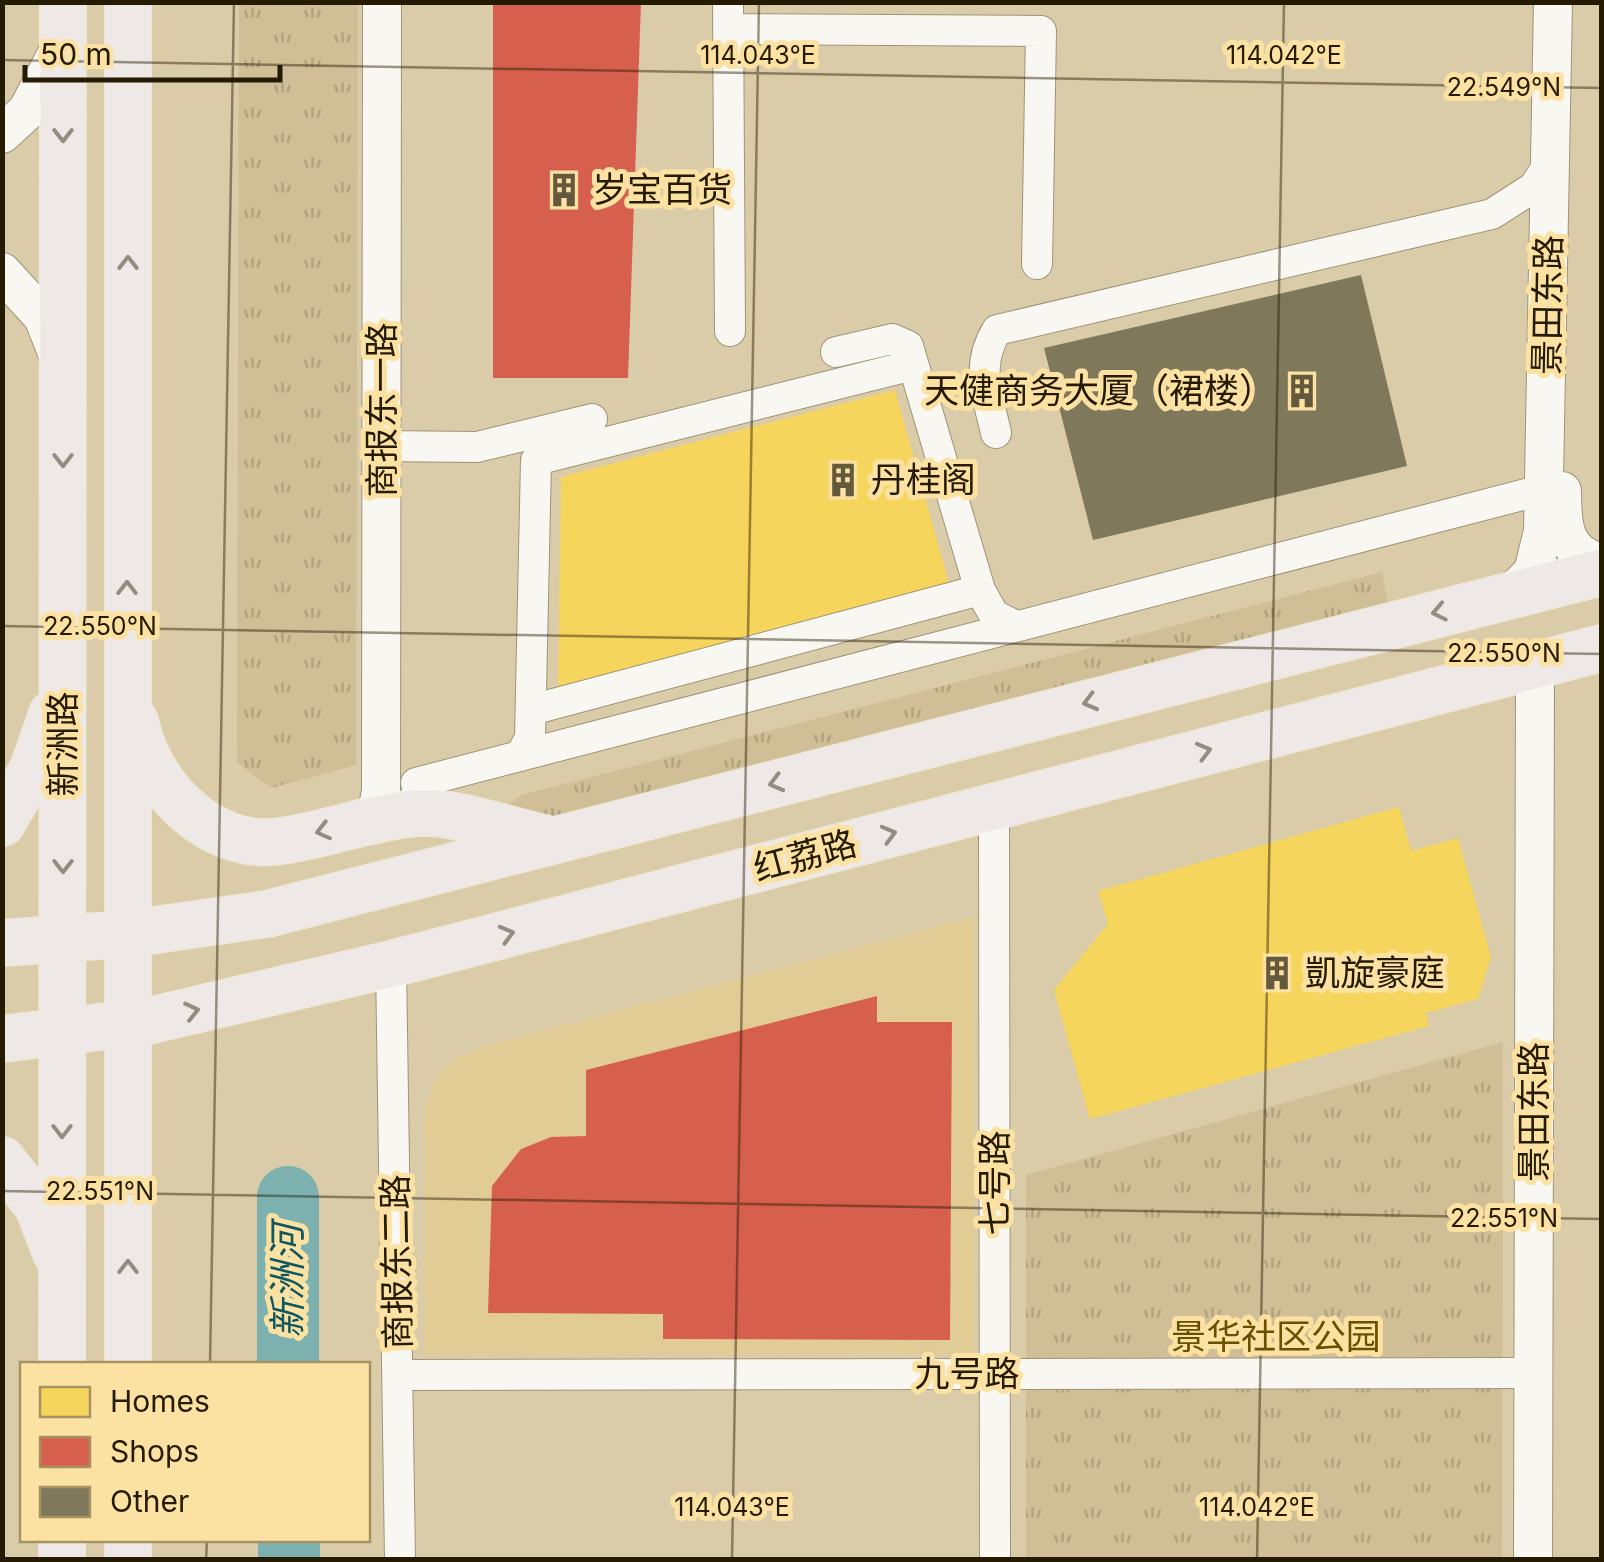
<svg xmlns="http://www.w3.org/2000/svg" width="1604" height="1562" font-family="Inter,'Noto Sans SC',sans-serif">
<defs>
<pattern id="grass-tufts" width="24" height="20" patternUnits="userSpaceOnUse" patternTransform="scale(2.5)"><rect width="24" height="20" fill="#cfbe96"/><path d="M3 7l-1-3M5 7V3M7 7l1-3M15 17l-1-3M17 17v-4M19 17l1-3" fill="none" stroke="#b2a380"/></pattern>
</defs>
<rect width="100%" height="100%" fill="#dacca9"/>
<path fill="#e2cc95" d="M 974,917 L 974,1354 L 425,1355 L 424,1108 L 436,1079 L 458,1057 L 488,1045 Z"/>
<path fill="url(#grass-tufts)" d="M 239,3 L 358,3 L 356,765 L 272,788 L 237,763 Z
M 1382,572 L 1389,612 L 555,819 L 505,806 L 522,795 Z
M 1503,1042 L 1502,1559 L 1026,1560 L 1026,1175 Z"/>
<path fill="#f6d55c" d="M 895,390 L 950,587 L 558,691 L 561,477 Z
M 1399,807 L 1411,851 L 1458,838 L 1491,957 L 1478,999 L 1426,1013 L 1429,1026 L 1090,1119 L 1054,990 L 1108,924 L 1098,891 Z
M 778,1021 L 952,1022 L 951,1065 L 910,1065 L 910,1094 L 952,1094 L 951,1137 L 910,1137 L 910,1177 L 817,1177 L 817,1138 L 776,1137 L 777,1094 L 817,1094 L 817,1065 L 778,1065 Z"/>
<path fill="#d6604d" d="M 493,2 L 641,2 L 628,378 L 493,378 Z
M 877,996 L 877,1022 L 952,1022 L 950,1340 L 663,1339 L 663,1314 L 488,1313 L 492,1186 L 521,1149 L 551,1137 L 586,1136 L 586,1070 Z"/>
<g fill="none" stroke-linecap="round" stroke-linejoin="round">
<path stroke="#7cb1b0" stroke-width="62" d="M 288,1197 L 288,1364
M 289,1540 L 289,1560"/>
</g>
<path fill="#7f785b" d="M 1361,275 L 1407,466 L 1093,540 L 1044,348 Z"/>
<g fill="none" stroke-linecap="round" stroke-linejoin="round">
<g stroke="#9f9479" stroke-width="32">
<path id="minor" d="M 728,2 L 730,331
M 728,29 L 1041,31 L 1037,264
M 836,352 L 892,339 L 908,346 L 980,590 L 994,615 L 1016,626
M 996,433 C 987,393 975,366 997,330 L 1492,214 L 1534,187 L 1550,162
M 381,446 L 477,447 L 592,419
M 531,710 L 980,590
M 520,756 L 530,738 L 536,460 L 913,365
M 994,806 L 995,1560
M 422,812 L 416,783 L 1545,489
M 391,964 L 400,1560
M 400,1375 L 1533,1373"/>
</g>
<g stroke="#9f9479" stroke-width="40">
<path id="tertiary" d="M 2,134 L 27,111 L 62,44
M 2,272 L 43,317 L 60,360
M 1562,491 C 1562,525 1563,554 1602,563
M 1510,595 L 1533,572 L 1543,531 L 1553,2
M 376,818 L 381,791 L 382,2
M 1533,1560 L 1535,664"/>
</g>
<g stroke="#eee8d8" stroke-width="48">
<path id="primary" d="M 135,721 C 148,786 210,852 281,841 C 327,835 369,817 416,813 C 451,810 508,830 544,838
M 2,823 L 33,769 L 52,714
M 2,943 L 128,934 L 267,914 L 1602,572
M 2,1039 L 148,1021 L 391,964 L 1602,648
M 2,1160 L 38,1206 L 56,1253
M 62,1364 L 63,2
M 128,1364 L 128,2
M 128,1540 L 128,1560
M 62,1560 L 62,1540"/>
</g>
<use href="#minor" stroke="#f9f7f2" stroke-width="30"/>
<use href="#tertiary" stroke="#f9f7f2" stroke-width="38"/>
<use href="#primary" stroke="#eee9e7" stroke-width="45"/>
</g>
<defs><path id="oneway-chevron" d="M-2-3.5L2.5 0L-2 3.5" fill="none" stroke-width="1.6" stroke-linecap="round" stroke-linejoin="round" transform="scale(2.5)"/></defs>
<g stroke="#948c80">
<use href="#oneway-chevron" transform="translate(63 135) rotate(90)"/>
<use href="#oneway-chevron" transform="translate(128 263) rotate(-90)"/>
<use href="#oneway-chevron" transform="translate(63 460) rotate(90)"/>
<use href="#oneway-chevron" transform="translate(127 588) rotate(-90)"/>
<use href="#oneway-chevron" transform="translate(1439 612) rotate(168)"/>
<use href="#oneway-chevron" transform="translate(1090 702) rotate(165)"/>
<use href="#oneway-chevron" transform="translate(1204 751) rotate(-15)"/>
<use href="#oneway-chevron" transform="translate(776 783) rotate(165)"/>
<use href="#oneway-chevron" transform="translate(323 831) rotate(166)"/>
<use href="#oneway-chevron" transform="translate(889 834) rotate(-15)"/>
<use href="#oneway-chevron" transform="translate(63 866) rotate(90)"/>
<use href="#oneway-chevron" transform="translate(507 934) rotate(-15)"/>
<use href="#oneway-chevron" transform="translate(192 1011) rotate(-13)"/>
<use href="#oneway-chevron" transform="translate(62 1131) rotate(90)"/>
<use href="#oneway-chevron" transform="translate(128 1267) rotate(-90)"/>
</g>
<path fill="none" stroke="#251b02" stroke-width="2.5" stroke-opacity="0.45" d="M 2,60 L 1602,88M 2,626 L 1602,654M 2,1191 L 1602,1219M 210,1364 L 234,2M 206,1560 L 207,1540M 732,1560 L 759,2M 1257,1560 L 1284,2"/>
<defs>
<g id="building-bare" transform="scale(2.7)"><path d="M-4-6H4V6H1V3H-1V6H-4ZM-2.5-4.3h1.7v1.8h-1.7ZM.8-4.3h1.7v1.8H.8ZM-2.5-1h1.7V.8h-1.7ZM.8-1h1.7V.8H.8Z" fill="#64593c" stroke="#fce2a2" stroke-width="2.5" paint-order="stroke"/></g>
</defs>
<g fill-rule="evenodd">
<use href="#building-bare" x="564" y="190"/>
<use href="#building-bare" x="1302" y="391"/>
<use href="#building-bare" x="843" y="480"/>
<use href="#building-bare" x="1277" y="973"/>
</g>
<g text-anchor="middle" stroke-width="10" stroke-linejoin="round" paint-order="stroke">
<g font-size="35" fill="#251b02" stroke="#fce2a2" text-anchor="start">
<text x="592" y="202">岁宝百货</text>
<text x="1274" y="403" text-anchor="end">天健商务大厦（裙楼）</text>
<text x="871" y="492">丹桂阁</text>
<text x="1305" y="985">凱旋豪庭</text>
</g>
<g font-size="35" fill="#251b02" stroke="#fce2a2">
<text transform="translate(1548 305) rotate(-89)" y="12">景田东路</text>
<text transform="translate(382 410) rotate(-90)" y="12">商报东一路</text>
<text transform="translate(63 744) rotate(-90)" y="12">新洲路</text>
<text transform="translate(805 856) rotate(-15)" y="12">红荔路</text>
<text transform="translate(1534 1112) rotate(-90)" y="12">景田东路</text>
<text transform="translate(995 1183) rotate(-90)" y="12">七号路</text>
<text transform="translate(397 1262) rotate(-91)" y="12">商报东二路</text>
<text x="967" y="1386">九号路</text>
</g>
<g font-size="35" fill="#685001" stroke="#fce2a2">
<text x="1276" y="1349">景华社区公园</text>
</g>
<g font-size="38" font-style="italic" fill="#0f5862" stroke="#fce2a2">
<text transform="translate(288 1281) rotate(-90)" y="13">新洲河</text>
</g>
</g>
<g font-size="25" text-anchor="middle" fill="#251b02" stroke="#fce2a2" stroke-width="10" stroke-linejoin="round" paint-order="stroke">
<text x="758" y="64">114.043°E</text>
<text x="1284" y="64">114.042°E</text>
<text x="1504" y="96">22.549°N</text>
<text x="100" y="635">22.550°N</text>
<text x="1504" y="662">22.550°N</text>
<text x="100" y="1200">22.551°N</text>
<text x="1504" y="1227">22.551°N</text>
<text x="732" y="1516">114.043°E</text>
<text x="1257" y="1516">114.042°E</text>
</g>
<rect width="1604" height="1562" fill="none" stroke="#251b02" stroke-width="10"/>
<rect x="20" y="1362" width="350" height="180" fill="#fce2a2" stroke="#a69262" stroke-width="2.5"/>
<rect x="40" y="1387" width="50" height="30" fill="#f6d55c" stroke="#a69262" stroke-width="2.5"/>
<text x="110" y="1412" font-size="30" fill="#251b02">Homes</text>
<rect x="40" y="1437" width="50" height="30" fill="#d6604d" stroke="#a69262" stroke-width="2.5"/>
<text x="110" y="1462" font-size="30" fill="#251b02">Shops</text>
<rect x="40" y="1487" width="50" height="30" fill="#7f785b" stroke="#a69262" stroke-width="2.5"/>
<text x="110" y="1512" font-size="30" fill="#251b02">Other</text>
<path d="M25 65v15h255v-15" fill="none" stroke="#251b02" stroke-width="5"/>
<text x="40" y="65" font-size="30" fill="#251b02" stroke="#fce2a2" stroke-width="8" paint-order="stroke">50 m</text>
</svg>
